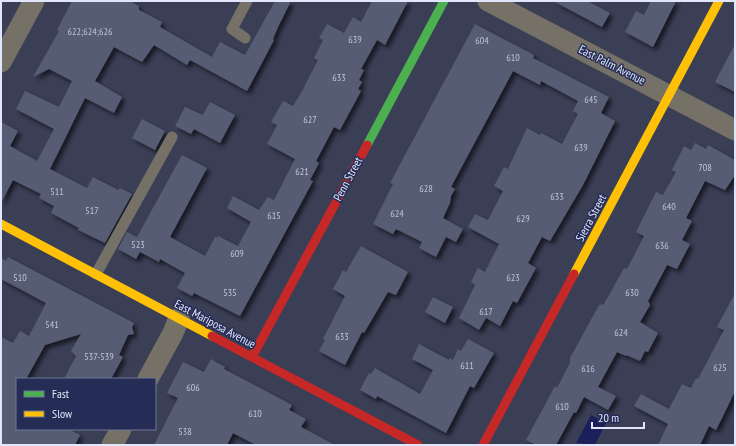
<svg xmlns="http://www.w3.org/2000/svg" width="736" height="446" font-family="'PT Sans Narrow',sans-serif">
<defs>
<filter id="shadow"><feDropShadow dx="3.5" dy="3.5" stdDeviation="2" flood-color="#0009"/></filter>
</defs>
<rect width="100%" height="100%" fill="#3a3f56"/>
<path fill="#1b1f5a" d="M 591,415 L 606,423 L 595,445 L 576,443 Z"/>
<path fill="#575c73" filter="url(#shadow)" d="M 72,1 L 130,1 L 139,6 L 139,10 L 162,22 L 160,27 L 212,57 L 220,42 L 245,55 L 275,1 L 291,1 L 278,27 L 273,39 L 274,40 L 247,91 L 190,60 L 187,65 L 154,45 L 142,62 L 114,47 L 95,81 L 122,97 L 114,113 L 85,98 L 50,169 L 87,188 L 93,177 L 118,190 L 120,188 L 132,194 L 105,243 L 78,230 L 79,228 L 51,213 L 54,206 L 39,198 L 41,194 L 13,180 L 1,203 L 1,122 L 18,131 L 10,146 L 37,161 L 54,129 L 16,109 L 25,91 L 59,107 L 72,81 L 49,69 L 33,77 L 59,31 L 57,30 Z
M 372,1 L 408,1 L 385,45 L 377,40 L 361,69 L 364,70 L 359,80 L 362,82 L 358,89 L 361,91 L 340,130 L 334,127 L 316,161 L 319,163 L 310,180 L 313,181 L 240,316 L 194,293 L 192,296 L 177,288 L 185,273 L 160,259 L 159,262 L 140,252 L 136,259 L 118,249 L 127,232 L 137,237 L 182,155 L 207,168 L 170,237 L 205,256 L 215,237 L 217,238 L 218,236 L 238,246 L 251,222 L 227,208 L 233,196 L 259,210 L 268,197 L 274,200 L 295,159 L 267,144 L 277,125 L 271,122 L 283,101 L 293,106 L 301,93 L 318,60 L 314,58 L 323,40 L 319,38 L 327,24 L 344,33 L 353,17 L 361,22 Z
M 553,1 L 587,1 L 610,13 L 602,27 Z
M 651,1 L 676,1 L 653,47 L 625,32 L 636,11 L 644,15 Z
M 475,24 L 534,55 L 533,58 L 609,97 L 601,113 L 615,121 L 583,185 L 550,241 L 542,237 L 528,263 L 536,268 L 517,303 L 513,301 L 500,326 L 486,318 L 479,330 L 459,318 L 475,285 L 471,282 L 478,268 L 485,272 L 499,244 L 468,227 L 475,214 L 488,220 L 503,191 L 494,186 L 504,167 L 508,169 L 527,128 L 540,135 L 541,133 L 562,144 L 578,114 L 573,111 L 578,101 L 541,81 L 540,85 L 513,71 L 451,187 L 455,189 L 451,196 L 450,203 L 443,218 L 463,229 L 456,242 L 446,237 L 436,257 L 419,248 L 422,242 L 396,229 L 393,234 L 373,224 L 393,184 L 390,183 Z
M 735,44 L 735,92 L 715,82 Z
M 210,102 L 235,115 L 220,143 L 194,129 L 191,134 L 175,126 L 185,107 L 203,115 Z
M 142,119 L 165,131 L 155,150 L 132,138 Z
M 695,143 L 706,149 L 708,145 L 735,160 L 735,175 L 725,190 L 705,181 L 686,218 L 692,221 L 682,240 L 690,244 L 677,269 L 667,265 L 648,301 L 650,305 L 640,322 L 658,333 L 648,352 L 645,351 L 640,361 L 626,355 L 626,356 L 617,352 L 598,387 L 616,396 L 608,410 L 584,397 L 576,413 L 574,412 L 556,445 L 536,445 L 526,440 L 555,386 L 557,388 L 570,363 L 570,358 L 599,305 L 604,304 L 624,268 L 627,269 L 644,236 L 636,232 L 656,192 L 663,195 L 676,172 L 672,170 L 684,146 L 691,150 Z
M 361,246 L 408,272 L 396,295 L 388,292 L 364,333 L 362,332 L 345,365 L 319,351 L 325,340 L 323,339 L 345,296 L 333,289 L 343,270 L 346,272 Z
M 8,257 L 134,323 L 132,327 L 134,334 L 128,335 L 119,355 L 123,357 L 111,379 L 64,379 L 76,356 L 71,351 L 81,334 L 45,345 L 26,379 L 17,379 L 17,429 L 68,429 L 80,435 L 75,445 L 1,445 L 1,337 L 13,343 L 20,331 L 29,336 L 46,303 L 1,279 L 1,258 L 6,261 Z
M 735,293 L 735,391 L 724,414 L 716,430 L 709,426 L 700,445 L 658,445 L 668,424 L 634,406 L 641,394 L 669,409 L 682,384 L 691,388 L 696,378 L 698,379 L 724,330 L 717,327 Z
M 433,297 L 453,307 L 445,323 L 425,312 Z
M 468,339 L 494,353 L 474,388 L 470,386 L 446,433 L 377,396 L 376,399 L 360,390 L 369,373 L 371,374 L 375,368 L 420,394 L 433,370 L 412,359 L 419,344 L 449,360 L 449,358 L 453,360 L 458,349 L 461,351 Z
M 211,359 L 225,367 L 224,369 L 292,405 L 289,410 L 306,419 L 301,427 L 335,445 L 256,445 L 233,433 L 227,445 L 154,445 L 178,398 L 167,393 L 183,362 L 204,372 Z"/>
<g fill="none" stroke-linecap="round" stroke-linejoin="round">
<path stroke="#757166" stroke-width="11" d="M 245,38 L 232,29 L 247,1
M 96,274 L 172,137"/>
<path stroke="#757166" stroke-width="21" d="M 488,1 L 735,130
M 1,62 L 34,1
M 148,379 L 173,333 L 179,318
M 112,445 L 121,429"/>
<path stroke="#4caf50" stroke-width="9" d="M 367,145 L 444,1"/>
<path stroke="#ffc107" stroke-width="9" d="M 1,224 L 212,336
M 574,274 L 719,1"/>
<path stroke="#c62828" stroke-width="9" d="M 212,336 L 418,445
M 252,357 L 367,145
M 483,445 L 574,274"/>
</g>
<g text-anchor="middle" stroke-width="3" stroke-linejoin="round" paint-order="stroke">
<g font-size="10" fill="#bec4d9">
<text x="90" y="35">622;624;626</text>
<text x="355" y="43">639</text>
<text x="482" y="44">604</text>
<text x="513" y="61">610</text>
<text x="339" y="81">633</text>
<text x="591" y="103">645</text>
<text x="310" y="123">627</text>
<text x="581" y="151">639</text>
<text x="705" y="171">708</text>
<text x="302" y="175">621</text>
<text x="426" y="192">628</text>
<text x="57" y="195">511</text>
<text x="557" y="200">633</text>
<text x="669" y="210">640</text>
<text x="92" y="214">517</text>
<text x="397" y="217">624</text>
<text x="274" y="219">615</text>
<text x="523" y="222">629</text>
<text x="138" y="248">523</text>
<text x="662" y="249">636</text>
<text x="237" y="257">609</text>
<text x="20" y="281">510</text>
<text x="513" y="281">623</text>
<text x="230" y="296">535</text>
<text x="632" y="296">630</text>
<text x="486" y="315">617</text>
<text x="52" y="328">541</text>
<text x="621" y="336">624</text>
<text x="342" y="340">633</text>
<text x="99" y="360">537-539</text>
<text x="467" y="369">611</text>
<text x="720" y="371">625</text>
<text x="588" y="372">616</text>
<text x="193" y="391">606</text>
<text x="562" y="410">610</text>
<text x="255" y="417">610</text>
<text x="185" y="435">538</text>
</g>
<g font-size="12" fill="#e0e6fb" stroke="#252d56">
<text transform="translate(612 65) rotate(27)" y="4">East Palm Avenue</text>
<text transform="translate(348 179) rotate(-62)" y="4">Penn Street</text>
<text transform="translate(591 218) rotate(-62)" y="4">Sierra Street</text>
<text transform="translate(215 324) rotate(28)" y="4">East Mariposa Avenue</text>
</g>
</g>
<rect width="736" height="446" fill="none" stroke="#e0e6fb" stroke-width="4"/>
<rect x="16" y="378" width="140" height="52" fill="#252d56" stroke="#707798"/>
<rect x="24" y="391" width="20" height="6" fill="#4caf50" stroke="#707798"/>
<text x="52" y="398" font-size="12" fill="#e0e6fb">Fast</text>
<rect x="24" y="411" width="20" height="6" fill="#ffc107" stroke="#707798"/>
<text x="52" y="418" font-size="12" fill="#e0e6fb">Slow</text>
<path d="M592 422v6h52v-6" fill="none" stroke="#e0e6fb" stroke-width="2"/>
<text x="598" y="422" font-size="12" fill="#e0e6fb" stroke="#252d56" stroke-width="3" paint-order="stroke">20 m</text>
</svg>
